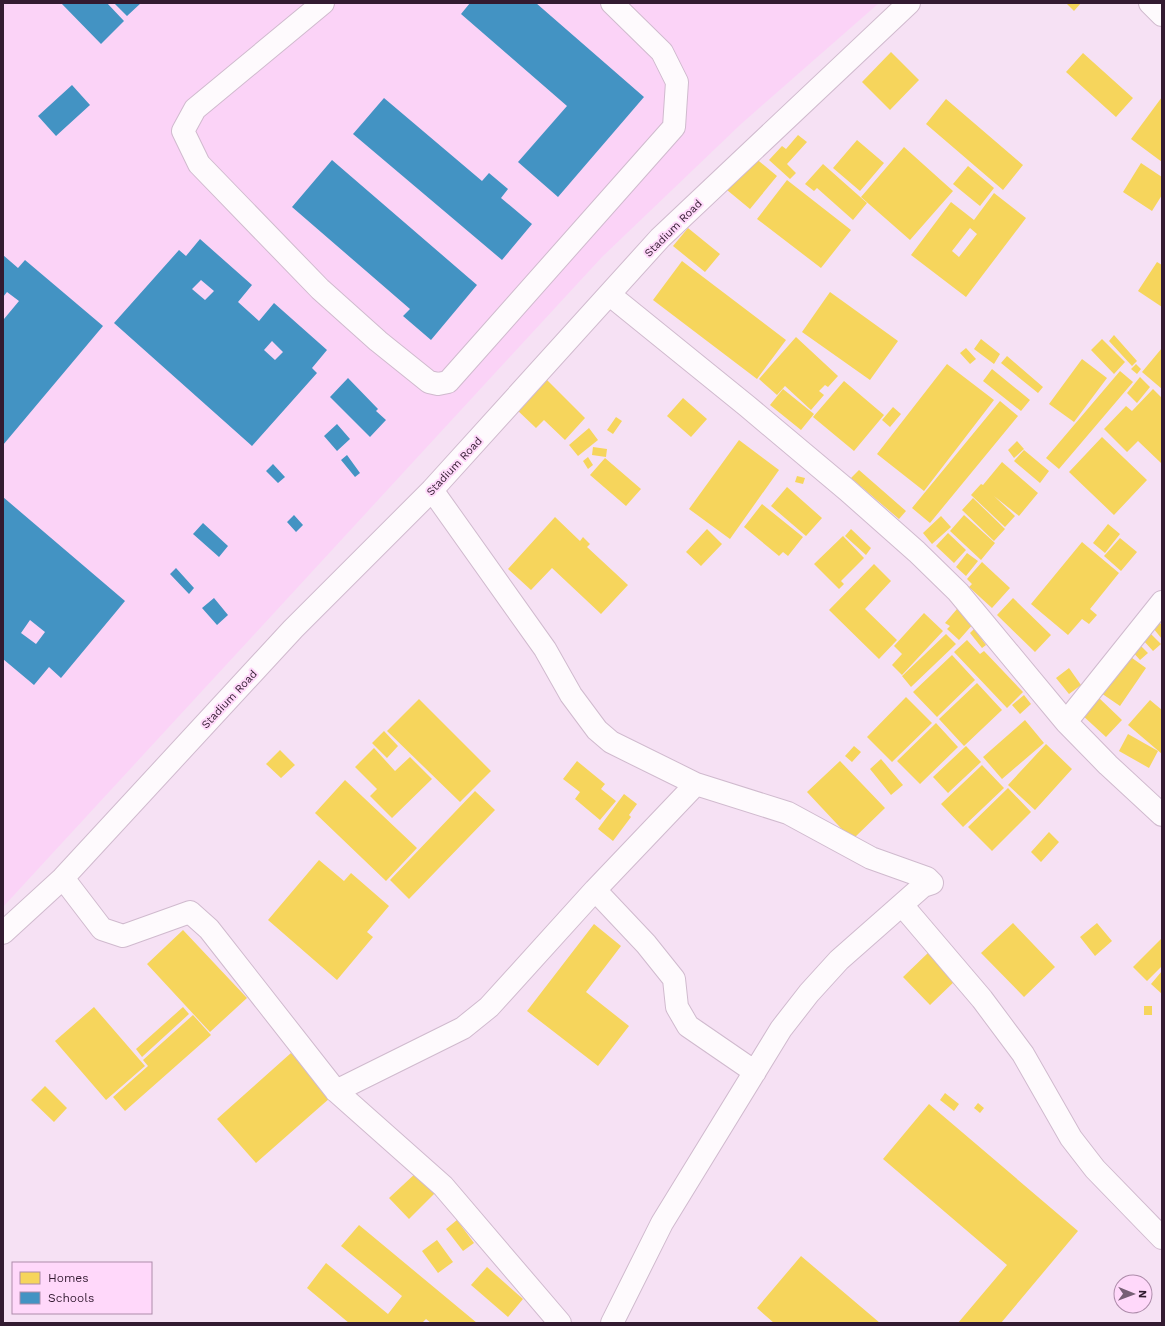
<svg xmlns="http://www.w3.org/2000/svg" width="1165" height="1326" font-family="'Work Sans',sans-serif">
<rect width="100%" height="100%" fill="#f6e1f4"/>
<path fill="#fbd3f7" d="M 3,3 L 879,3 L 741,124 L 602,257 L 3,907 Z"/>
<path fill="#f6d55c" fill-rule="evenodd" d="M 1066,3 L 1081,3 L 1074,11 Z
M 891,52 L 919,80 L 890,110 L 862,82 Z
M 1083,53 L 1133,98 L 1116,117 L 1066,72 Z
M 1162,97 L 1162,162 L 1131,139 Z
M 946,99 L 1023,165 L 1003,190 L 926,124 Z
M 798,135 L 807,142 L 787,164 L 796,173 L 790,179 L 769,160 L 782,146 L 786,149 Z
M 857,140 L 884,163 L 860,191 L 833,168 Z
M 904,147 L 953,191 L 910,240 L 861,197 Z
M 754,157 L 777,176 L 750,209 L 727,190 Z
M 1141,163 L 1162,177 L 1162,195 L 1152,211 L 1123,192 Z
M 823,164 L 867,203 L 853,220 L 817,188 L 814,191 L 805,184 Z
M 968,166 L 994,188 L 980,206 L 953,184 Z
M 787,180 L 851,230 L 821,268 L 757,219 Z
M 994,193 L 1026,218 L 966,297 L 911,255 L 951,202 L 974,220 ZM 970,228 L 977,234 L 959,257 L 952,251 Z
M 688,228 L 720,254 L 705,272 L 673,246 Z
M 682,261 L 786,340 L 757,379 L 653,300 Z
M 1157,262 L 1162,265 L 1162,307 L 1138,291 Z
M 830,292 L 898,341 L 870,380 L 802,332 Z
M 1114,335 L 1137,361 L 1132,366 L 1109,341 Z
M 796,337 L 838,376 L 828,387 L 825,385 L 819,391 L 824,395 L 811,410 L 785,386 L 777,395 L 759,379 Z
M 981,339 L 1000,354 L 994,364 L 974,349 Z
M 1102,339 L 1125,362 L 1114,374 L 1091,350 Z
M 966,348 L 976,359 L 970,364 L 960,353 Z
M 1162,348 L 1162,389 L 1142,372 Z
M 1007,356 L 1043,387 L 1038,393 L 1001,363 Z
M 1082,359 L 1107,378 L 1074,422 L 1049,404 Z
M 947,364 L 994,400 L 924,491 L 877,454 Z
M 1136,364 L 1141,369 L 1137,374 L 1131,369 Z
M 992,369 L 1030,400 L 1021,411 L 983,381 Z
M 1120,371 L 1133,382 L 1059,469 L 1046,458 Z
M 1140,377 L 1150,387 L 1137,403 L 1127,393 Z
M 545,378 L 585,418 L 565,440 L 544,420 L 536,428 L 515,408 Z
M 844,381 L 884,415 L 854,451 L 813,417 Z
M 783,389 L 814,414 L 801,430 L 770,405 Z
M 1153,389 L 1162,398 L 1161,463 L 1138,441 L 1127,452 L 1104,429 L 1126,406 L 1132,411 Z
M 683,398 L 707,419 L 691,437 L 667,416 Z
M 1000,401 L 1018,416 L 930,523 L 912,508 Z
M 893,407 L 901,414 L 890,427 L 882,420 Z
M 616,417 L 622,421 L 613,434 L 607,430 Z
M 589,428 L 598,440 L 578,456 L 569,445 Z
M 1102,437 L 1147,480 L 1114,515 L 1069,472 Z
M 739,440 L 779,470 L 730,539 L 689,509 Z
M 1017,441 L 1024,449 L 1014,458 L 1008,450 Z
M 593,447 L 607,449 L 606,457 L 592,455 Z
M 1024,450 L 1049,471 L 1040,483 L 1014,461 Z
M 588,457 L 593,465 L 588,469 L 583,461 Z
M 605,458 L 641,489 L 626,506 L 590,475 Z
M 1002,462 L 1038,493 L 1019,516 L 994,496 L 1015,516 L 1005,527 L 971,495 L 981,484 L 983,485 Z
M 859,470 L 906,511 L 899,519 L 851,478 Z
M 797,476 L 805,478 L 803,484 L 795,482 Z
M 787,487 L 822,518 L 806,536 L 771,506 Z
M 973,498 L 1005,529 L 994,541 L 962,510 Z
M 762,504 L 803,537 L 788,556 L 783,552 L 779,556 L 744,527 Z
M 964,515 L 995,543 L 981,560 L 950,531 Z
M 941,516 L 951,527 L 932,544 L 923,533 Z
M 555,517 L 580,541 L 583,537 L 590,544 L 587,547 L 628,585 L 601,614 L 552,568 L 531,590 L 508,569 Z
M 1108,524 L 1120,534 L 1105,553 L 1093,543 Z
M 707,529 L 722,544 L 701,566 L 686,552 Z
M 851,529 L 871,548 L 866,555 L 845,536 Z
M 948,533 L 966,550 L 954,563 L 936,546 Z
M 843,536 L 864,558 L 841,581 L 844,584 L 839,589 L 814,564 Z
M 1120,538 L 1137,552 L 1121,571 L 1104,556 Z
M 1082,542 L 1119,573 L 1090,609 L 1097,615 L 1089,624 L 1082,619 L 1068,635 L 1031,604 Z
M 967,553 L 978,561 L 966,576 L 956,567 Z
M 982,562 L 1010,588 L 992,608 L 969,587 L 972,584 L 967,579 Z
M 874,564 L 891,581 L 865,609 L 897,640 L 879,659 L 829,610 Z
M 1013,598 L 1051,635 L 1035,652 L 997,615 Z
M 957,609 L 974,623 L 959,640 L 947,629 L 950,626 L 945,623 Z
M 924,613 L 943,631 L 902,675 L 892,665 L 902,654 L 894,646 Z
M 1159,622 L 1162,625 L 1162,639 L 1153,628 Z
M 974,629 L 986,645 L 982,648 L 970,633 Z
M 1150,633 L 1161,644 L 1153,651 L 1143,640 Z
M 946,634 L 956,644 L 911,687 L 902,676 Z
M 967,640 L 980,654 L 984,651 L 1023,692 L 1007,708 L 954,652 Z
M 1138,643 L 1148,653 L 1140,660 L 1131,650 Z
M 952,655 L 975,680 L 937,717 L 913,692 Z
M 1128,655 L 1146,668 L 1120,706 L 1101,693 Z
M 1069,668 L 1081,685 L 1069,694 L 1056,678 Z
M 977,683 L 1002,710 L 964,746 L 939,719 Z
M 1024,695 L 1031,704 L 1020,714 L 1012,705 Z
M 906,697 L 932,723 L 892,762 L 867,737 Z
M 1098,697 L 1122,720 L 1106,737 L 1081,714 Z
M 419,699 L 491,771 L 460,802 L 387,731 Z
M 1150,700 L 1162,710 L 1162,754 L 1128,725 Z
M 1025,720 L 1044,743 L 1002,779 L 983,757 Z
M 936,723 L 958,747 L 920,784 L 897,761 Z
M 384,731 L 398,746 L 387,758 L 372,743 Z
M 1128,734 L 1158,751 L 1149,768 L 1119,751 Z
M 1046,744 L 1072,769 L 1035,810 L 1008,785 Z
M 854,746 L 861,752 L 852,762 L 845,756 Z
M 966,746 L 981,762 L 948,793 L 933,777 Z
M 374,748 L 395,771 L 410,757 L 432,779 L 392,818 L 370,796 L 377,789 L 355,767 Z
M 280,750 L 295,765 L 281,778 L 266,764 Z
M 881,759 L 903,785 L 891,795 L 870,769 Z
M 577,761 L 605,784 L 601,789 L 616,801 L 600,820 L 575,799 L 580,792 L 563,779 Z
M 840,761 L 885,808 L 852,840 L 807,792 Z
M 982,765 L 1004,788 L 963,827 L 941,804 Z
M 345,780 L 417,848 L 386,881 L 315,813 Z
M 1008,788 L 1031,812 L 992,851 L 968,827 Z
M 475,791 L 495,810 L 409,899 L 390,880 Z
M 624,794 L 637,804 L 629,815 L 631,817 L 613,841 L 598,829 Z
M 1049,832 L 1059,842 L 1041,862 L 1031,852 Z
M 319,860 L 344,881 L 351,873 L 389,906 L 367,932 L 373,937 L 337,980 L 268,920 Z
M 1013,923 L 1055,967 L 1024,997 L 981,953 Z
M 1097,923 L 1112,941 L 1095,956 L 1080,937 Z
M 594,924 L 621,946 L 586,992 L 629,1026 L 598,1066 L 527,1011 Z
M 183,930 L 247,998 L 210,1032 L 147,964 Z
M 1162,938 L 1162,966 L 1147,981 L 1133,967 Z
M 930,951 L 957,979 L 930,1005 L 903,977 Z
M 1162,971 L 1162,994 L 1151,984 Z
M 1144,1006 L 1152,1006 L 1152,1015 L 1144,1015 Z
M 94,1007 L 145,1066 L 106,1100 L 55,1041 Z
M 183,1007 L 189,1014 L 142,1057 L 136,1049 Z
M 193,1015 L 211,1035 L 125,1111 L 113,1097 L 148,1066 L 143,1060 Z
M 291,1053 L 330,1098 L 256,1163 L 217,1119 Z
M 45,1086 L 67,1108 L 54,1122 L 31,1100 Z
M 945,1093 L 959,1104 L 954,1111 L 940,1100 Z
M 978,1103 L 984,1108 L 980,1113 L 974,1108 Z
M 929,1104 L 1078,1231 L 1001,1323 L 958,1323 L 1007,1265 L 883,1159 Z
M 417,1172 L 436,1192 L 409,1219 L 389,1198 Z
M 457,1220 L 474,1243 L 463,1251 L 446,1229 Z
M 359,1225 L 477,1323 L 431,1323 L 426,1319 L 422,1323 L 349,1323 L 307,1288 L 326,1263 L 388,1314 L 402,1296 L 341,1246 Z
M 437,1240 L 453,1262 L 438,1273 L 422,1251 Z
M 801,1256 L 880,1323 L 774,1323 L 757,1308 Z
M 487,1267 L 523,1299 L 508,1317 L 471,1285 Z"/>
<path fill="#4393c3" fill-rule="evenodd" d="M 61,3 L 107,3 L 124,21 L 101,44 Z
M 114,3 L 141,3 L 127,16 Z
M 470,3 L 536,3 L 644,97 L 558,197 L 518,162 L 567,106 L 461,14 Z
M 72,85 L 90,105 L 56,136 L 38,116 Z
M 384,98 L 482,181 L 489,173 L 508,189 L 501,198 L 532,224 L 502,260 L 353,134 Z
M 332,160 L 477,285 L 431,340 L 403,316 L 410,309 L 292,207 Z
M 200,239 L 252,285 L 238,302 L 259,321 L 274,303 L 327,350 L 312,368 L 317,373 L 252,446 L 114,323 L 179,250 L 186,256 ZM 201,280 L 214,291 L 205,300 L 192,289 ZM 272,341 L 283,352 L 275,360 L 264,350 Z
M 3,255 L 18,268 L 25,260 L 103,326 L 3,445 L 3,317 L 4,319 L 19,301 L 7,292 L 3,297 Z
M 348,378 L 378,409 L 376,411 L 386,420 L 370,437 L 330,397 Z
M 337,424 L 350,439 L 337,451 L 324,436 Z
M 347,455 L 360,473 L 355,477 L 341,460 Z
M 273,464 L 285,477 L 278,483 L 266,471 Z
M 3,497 L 125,601 L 61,678 L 49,667 L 34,685 L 3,659 ZM 30,620 L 45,632 L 36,644 L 21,633 Z
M 294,515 L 303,525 L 296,532 L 287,522 Z
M 203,523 L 228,546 L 219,557 L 193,534 Z
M 176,568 L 194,588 L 189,594 L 170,574 Z
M 214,598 L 228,615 L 217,625 L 202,608 Z"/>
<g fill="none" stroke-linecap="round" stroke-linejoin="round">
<g stroke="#d0bace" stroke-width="24">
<path id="minor" d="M 323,3 L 195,109 L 183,131 L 199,164 L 320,289 L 378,341 L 429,382 L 438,384 L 448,382 L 674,127 L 677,82 L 662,52 L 612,3
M 1150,3 L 1162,15
M 610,295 L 747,406 L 847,490 L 917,552 L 958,592 L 1066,722 L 1108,765 L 1162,815
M 432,490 L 545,649 L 571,695 L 597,730 L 611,742 L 696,784 L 788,813 L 871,858 L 927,878 L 932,883 L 923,886 L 839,960 L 809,993 L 781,1029 L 662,1223 L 612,1323
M 1066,722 L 1162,602
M 63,878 L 102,929 L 123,936 L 190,912 L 209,929 L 336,1091 L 443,1186 L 560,1323
M 595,890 L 646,944 L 674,979 L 677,1007 L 688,1026 L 755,1072
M 902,905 L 982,999 L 1023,1054 L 1071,1138 L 1095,1169 L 1162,1238
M 3,933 L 63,878 L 293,629 L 432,490 L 660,238 L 909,3
M 336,1091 L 463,1028 L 489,1007 L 595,890 L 696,784"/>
</g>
<use href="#minor" stroke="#fefafd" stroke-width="22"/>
</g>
<g text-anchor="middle" stroke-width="4" stroke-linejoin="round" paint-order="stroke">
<g font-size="11" fill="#331b31" stroke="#ffd8fa">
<text transform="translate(673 228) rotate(-45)" y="4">Stadium Road</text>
<text transform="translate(454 466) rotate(-47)" y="4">Stadium Road</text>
<text transform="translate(229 699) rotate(-47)" y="4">Stadium Road</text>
</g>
</g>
<rect width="1165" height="1326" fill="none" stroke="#331b31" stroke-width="8"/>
<rect x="12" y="1262" width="140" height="52" fill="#ffd8fa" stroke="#ad8caa"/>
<rect x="20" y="1272" width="20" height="12" fill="#f6d55c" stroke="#ad8caa"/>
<text x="48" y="1282" font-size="12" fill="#331b31">Homes</text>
<rect x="20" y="1292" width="20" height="12" fill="#4393c3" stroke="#ad8caa"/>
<text x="48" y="1302" font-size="12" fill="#331b31">Schools</text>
<g transform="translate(1133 1294) rotate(91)"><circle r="19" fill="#ffd8fa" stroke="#ad8caa"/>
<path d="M0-3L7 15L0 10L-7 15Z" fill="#776075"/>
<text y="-6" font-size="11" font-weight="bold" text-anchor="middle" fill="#331b31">N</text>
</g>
</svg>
